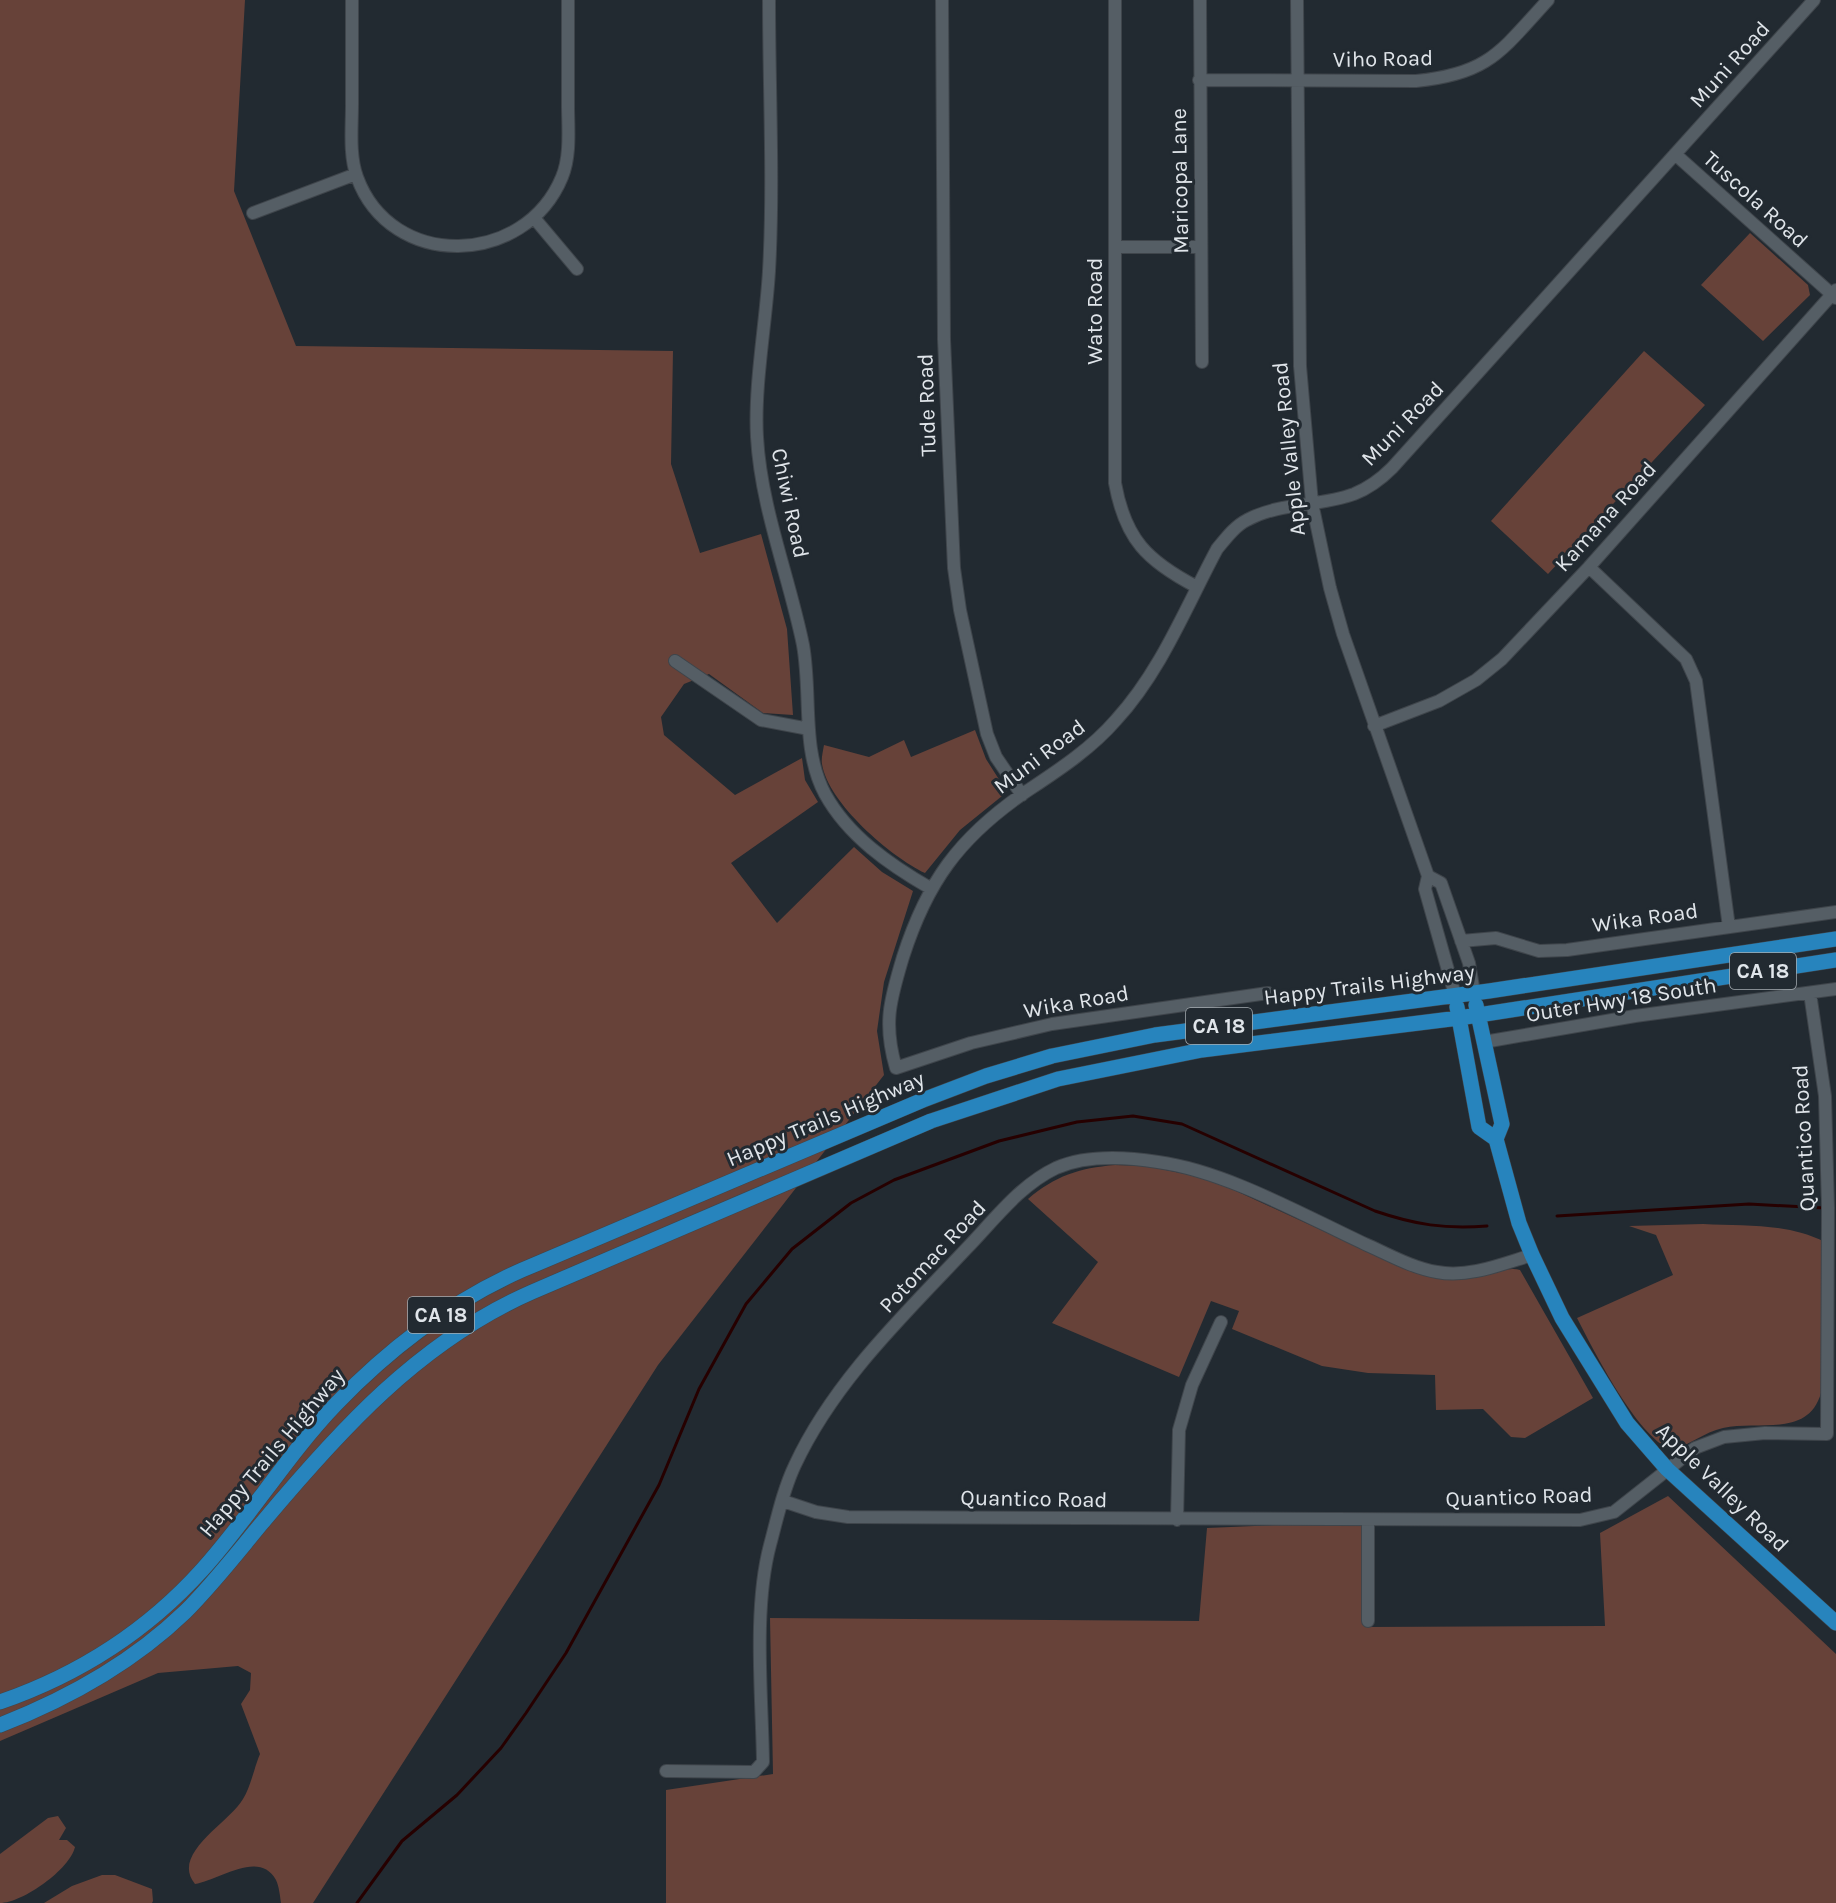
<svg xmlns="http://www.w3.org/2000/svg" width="1836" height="1903" font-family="Karla,sans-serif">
<rect width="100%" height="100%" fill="#222a31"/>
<path fill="#674239" d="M 0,0 L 245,0 L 234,191 L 296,346 L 673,351 L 671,464 L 700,553 L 761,534 L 787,629 L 793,715 L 763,713 L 709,674 L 684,684 L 661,717 L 664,735 L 735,795 L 802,758 L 805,780 L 818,802 L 731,863 L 777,923 L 854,847 L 882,872 L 913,891 L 884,982 L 877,1031 L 884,1075 L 658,1365 L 313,1903 L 281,1903 C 280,1896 279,1886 276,1880 C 259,1849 218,1881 195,1884 C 170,1854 229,1823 243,1799 C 251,1786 254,1768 260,1754 L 241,1704 L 250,1690 L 251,1673 L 238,1666 L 158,1673 L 0,1741 Z
M 1750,233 L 1808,285 L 1810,295 L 1763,341 L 1701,285 Z
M 1644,351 L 1705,405 L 1548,574 L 1491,521 Z
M 975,730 L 986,759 L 1007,792 L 960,830 L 925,873 C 891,857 828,803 822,764 C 821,759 823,751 824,745 L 869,757 L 904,740 L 911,757 Z
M 1115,1165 L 1146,1166 L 1210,1179 L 1408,1270 C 1428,1275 1448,1279 1469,1277 C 1483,1276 1508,1266 1520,1270 L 1593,1398 L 1525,1438 L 1511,1437 L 1483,1409 L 1436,1410 L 1435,1375 L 1368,1373 L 1322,1366 L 1232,1329 L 1239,1311 L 1211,1301 L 1179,1377 L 1052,1323 L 1098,1262 L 1028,1199 C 1055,1176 1079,1168 1115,1165 Z
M 1703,1224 C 1745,1226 1787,1223 1825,1242 L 1821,1393 C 1808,1438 1759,1420 1723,1428 C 1704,1432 1689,1446 1671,1450 C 1636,1435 1594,1351 1577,1318 L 1673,1275 L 1656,1235 L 1629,1226 Z
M 1668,1496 L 1836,1654 L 1836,1903 L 666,1903 L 666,1790 L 773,1774 L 770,1618 L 1199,1621 L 1207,1528 L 1368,1521 L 1368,1627 L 1605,1626 L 1600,1533 Z
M 58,1816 L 66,1828 L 59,1840 L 67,1840 L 75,1847 C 70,1869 23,1903 0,1903 L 0,1854 L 48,1818 Z
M 102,1875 L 115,1875 L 152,1889 L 153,1901 L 152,1903 L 44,1903 L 72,1886 Z"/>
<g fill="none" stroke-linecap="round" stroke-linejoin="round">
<path stroke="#260000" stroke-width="3" d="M 1557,1216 L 1749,1204 L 1825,1208
M 357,1903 L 402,1841 L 457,1795 L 501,1748 L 526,1713 L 566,1653 L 659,1485 L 699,1389 L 746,1304 L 792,1249 L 851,1203 L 894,1180 L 999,1141 L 1077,1122 L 1133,1116 L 1182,1124 L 1375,1211 C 1416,1225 1444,1229 1487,1226"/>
<g stroke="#3f454b" stroke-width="14">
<path id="minor" d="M 352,0 C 352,35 352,70 352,105 C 352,128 349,155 357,177 C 391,271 525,267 562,177 C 571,155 568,128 568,105 C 568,70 568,35 568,0
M 769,0 C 769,89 774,183 769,271 C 766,323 754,386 757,437 C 761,508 789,576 803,645 C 812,695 801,749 825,794 C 848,836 890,865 930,888
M 942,0 L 944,339 L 954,568 L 960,610 L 987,734 L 996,757 L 1022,795
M 1115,0 L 1115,483 C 1125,539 1147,561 1197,587
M 1200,0 L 1202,362
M 1297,0 L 1300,366 L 1312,503 L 1330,588 L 1343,634 L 1428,876 L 1425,889 L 1455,995
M 1199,80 L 1416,81 C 1489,74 1501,51 1548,0
M 1675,154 L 1836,298
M 253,213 L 356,174
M 535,219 L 577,269
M 1115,247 L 1201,247
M 1589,567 L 1686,659 L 1696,681 L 1729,927
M 675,661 L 761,720 L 809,729
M 1374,726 L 1439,701 L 1476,680 L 1502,659 L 1589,567 L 1836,290
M 1428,876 L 1441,883 L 1469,963 L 1474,993
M 1461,941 L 1496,938 L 1539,951 L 1567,950 L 1836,912
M 1268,993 L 1052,1024 L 971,1043 L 896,1068 C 883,1024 890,1000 903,957 C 927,882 959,838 1024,793 C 1057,771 1090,750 1116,720 C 1161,671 1186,607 1217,549 C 1226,538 1235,526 1247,520 C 1280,502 1319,507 1354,494 C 1369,488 1381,479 1392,468 L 1814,0
M 1484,1042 L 1635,1016 L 1836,989
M 783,1501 L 816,1512 L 848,1517 L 1580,1520 L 1614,1512 L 1695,1448 L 1724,1437 L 1765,1433 L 1827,1434 L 1828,1208 L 1825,1096 L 1810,993
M 1177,1520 L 1179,1430 L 1192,1385 L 1221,1322
M 1368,1621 L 1368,1521
M 666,1771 L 754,1772 L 763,1762 C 762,1696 753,1609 770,1545 C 777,1519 783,1490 795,1465 C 834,1381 905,1314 967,1248 C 994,1220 1020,1185 1056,1168 C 1086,1155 1126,1157 1158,1162 C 1225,1171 1303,1215 1365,1244 C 1388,1254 1412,1268 1437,1272 C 1469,1278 1502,1264 1532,1255"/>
</g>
<g stroke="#3f454b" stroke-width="16">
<path id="major" d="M 1476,1005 L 1502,1124 L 1496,1139 L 1519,1223 L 1532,1255 L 1562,1318 L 1627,1423 L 1667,1469 L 1836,1623
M 1457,1007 L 1479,1127 L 1496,1139
M 0,1702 C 78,1675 147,1631 202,1570 C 250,1517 287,1455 336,1404 C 389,1349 452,1301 522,1270 L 923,1100 L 986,1076 L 1052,1056 L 1155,1035 L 1489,991 L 1836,939
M 0,1725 C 67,1699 133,1662 185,1612 C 213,1584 237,1553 262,1523 C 339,1431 420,1341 532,1292 L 931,1121 L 1058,1079 L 1202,1050 L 1459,1018 L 1836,960"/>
</g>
<use href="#minor" stroke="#555e65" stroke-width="12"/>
<use href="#major" stroke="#2784bd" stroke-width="15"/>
</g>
<g text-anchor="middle" stroke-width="6" stroke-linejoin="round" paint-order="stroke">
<g fill="#222a31" stroke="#a7adb2" stroke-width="1.5">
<rect x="1730" y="953" width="66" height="36" rx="4.5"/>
<rect x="1186" y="1008" width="66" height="36" rx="4.5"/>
<rect x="408" y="1297" width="66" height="36" rx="4.5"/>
</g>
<g font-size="21" font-weight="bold" fill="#e0e5ea">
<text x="1763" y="978">CA 18</text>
<text x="1219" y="1033">CA 18</text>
<text x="441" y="1322">CA 18</text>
</g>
<g font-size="22" fill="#e0e5ea" stroke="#222a31">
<text transform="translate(1383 58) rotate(-1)" y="8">Viho Road</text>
<text transform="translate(1729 64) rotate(-48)" y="8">Muni Road</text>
<text transform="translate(1179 181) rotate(-91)" y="8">Maricopa Lane</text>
<text transform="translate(1756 199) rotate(42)" y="8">Tuscola Road</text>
<text transform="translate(1094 311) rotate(-90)" y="8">Wato Road</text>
<text transform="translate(926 405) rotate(-92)" y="8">Tude Road</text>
<text transform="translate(1402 423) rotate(-46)" y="8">Muni Road</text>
<text transform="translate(1288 449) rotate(-96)" y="8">Apple Valley Road</text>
<text transform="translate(791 503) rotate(78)" y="8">Chiwi Road</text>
<text transform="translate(1605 516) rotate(-48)" y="8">Kamana Road</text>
<text transform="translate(1039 756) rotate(-37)" y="8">Muni Road</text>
<text transform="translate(1645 917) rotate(-8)" y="8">Wika Road</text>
<text transform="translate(1369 984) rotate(-7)" y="8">Happy Trails Highway</text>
<text transform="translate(1621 999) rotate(-9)" y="8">Outer Hwy 18 South</text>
<text transform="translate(1076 1001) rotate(-10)" y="8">Wika Road</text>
<text transform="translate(825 1118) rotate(-23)" y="8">Happy Trails Highway</text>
<text transform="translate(1803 1138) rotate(-93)" y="8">Quantico Road</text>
<text transform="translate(932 1256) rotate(-47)" y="8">Potomac Road</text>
<text transform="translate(271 1452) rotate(-50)" y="8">Happy Trails Highway</text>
<text transform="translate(1723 1487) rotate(44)" y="8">Apple Valley Road</text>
<text transform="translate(1519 1496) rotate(-2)" y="8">Quantico Road</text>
<text transform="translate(1034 1498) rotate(1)" y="8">Quantico Road</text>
</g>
</g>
</svg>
